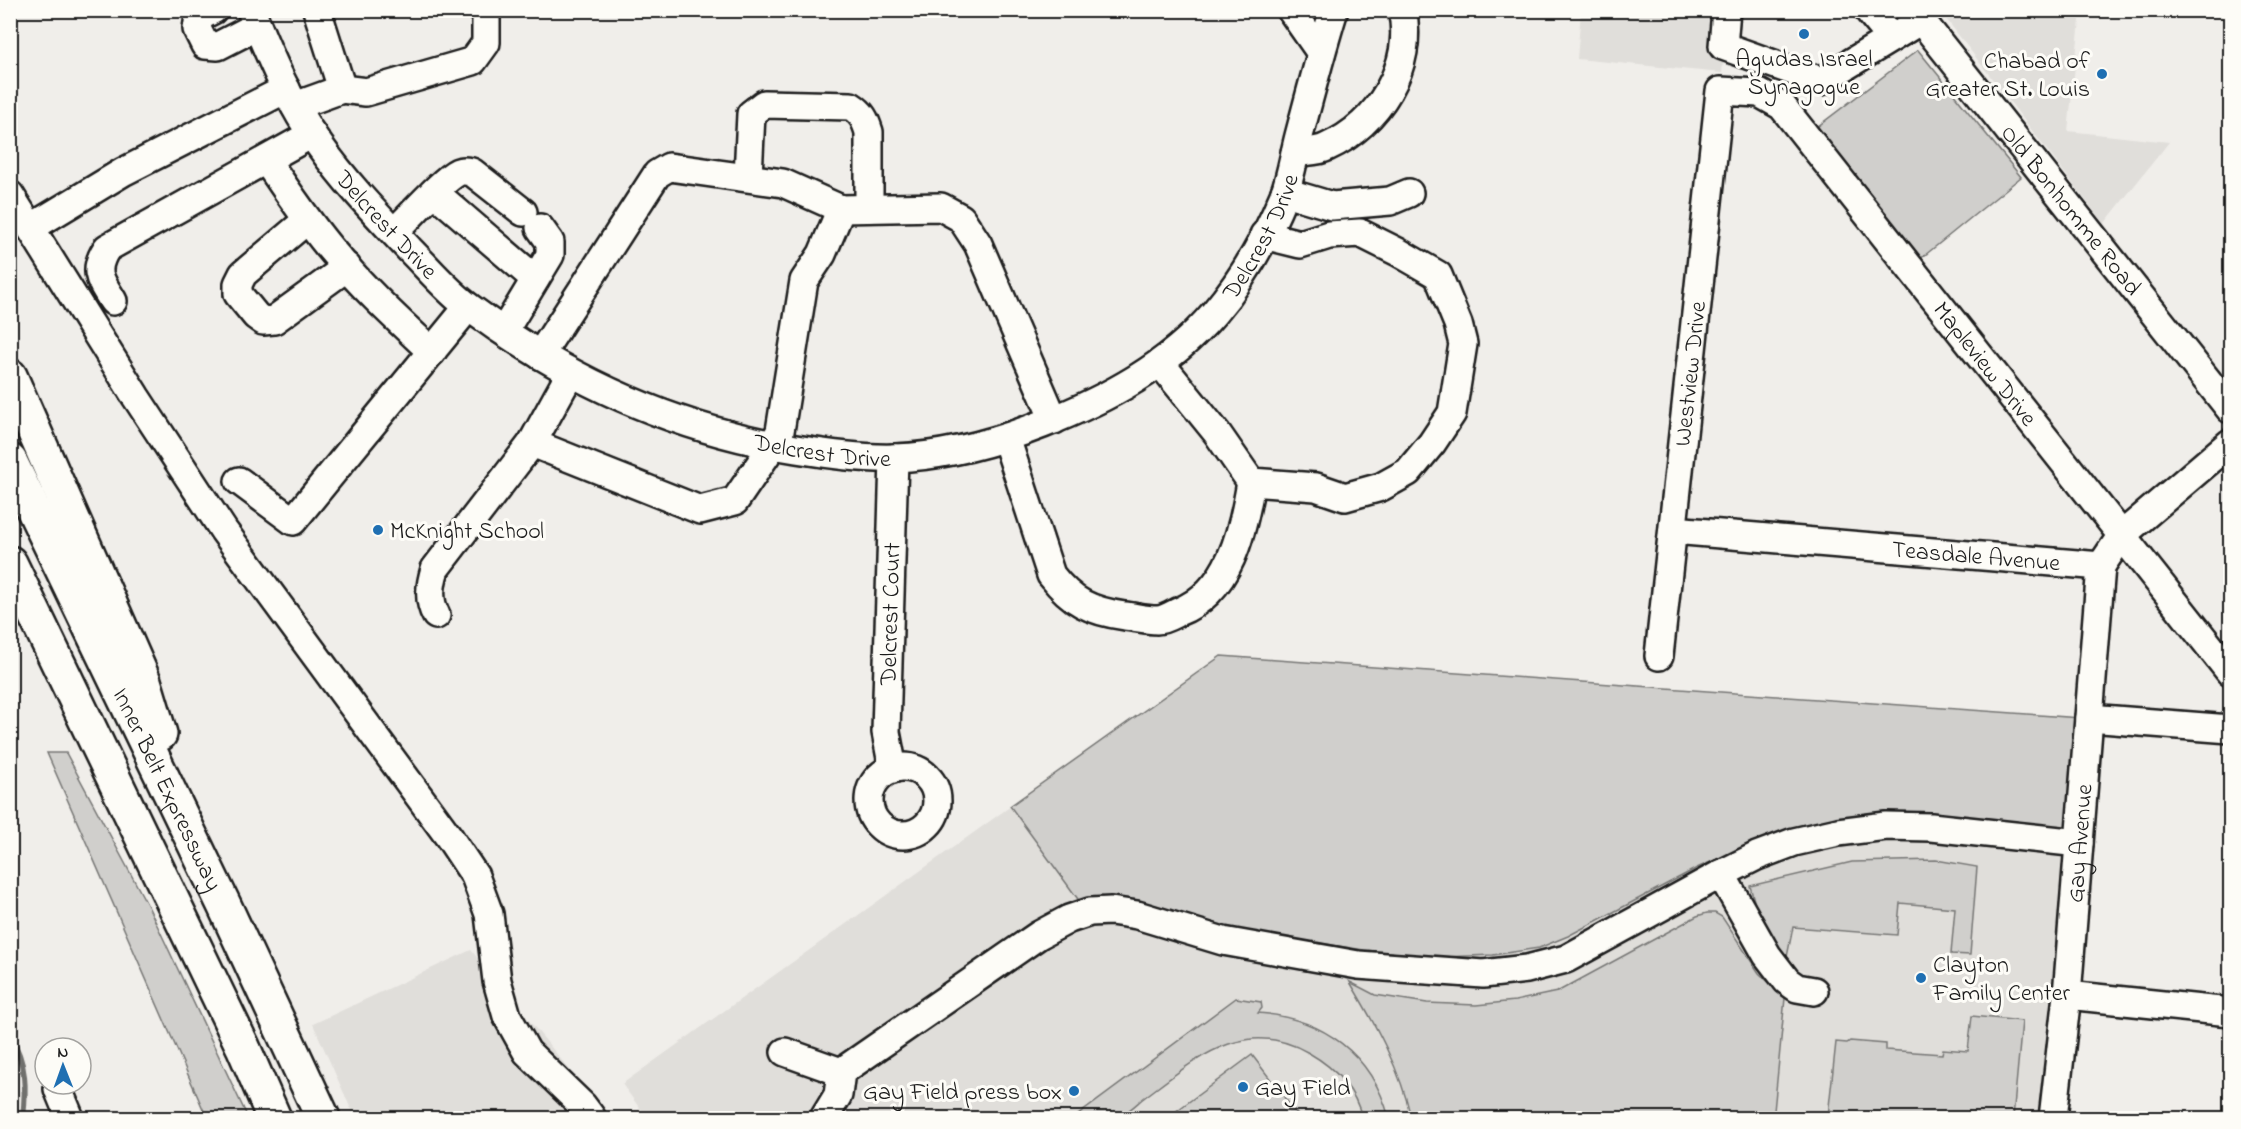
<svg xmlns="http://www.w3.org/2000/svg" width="2241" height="1129" font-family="'Indie Flower',sans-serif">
<rect width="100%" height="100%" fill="#f0eeea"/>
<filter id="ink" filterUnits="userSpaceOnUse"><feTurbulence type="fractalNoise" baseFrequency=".0167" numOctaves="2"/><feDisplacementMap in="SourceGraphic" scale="12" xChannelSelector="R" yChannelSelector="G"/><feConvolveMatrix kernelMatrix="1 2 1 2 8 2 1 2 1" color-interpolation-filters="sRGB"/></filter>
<g filter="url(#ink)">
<path fill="#e0deda" d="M 1581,11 L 1728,11 L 1722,73 L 1577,59 Z
M 1940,11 L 2081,11 L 2068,131 L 2169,142 L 2104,224 Z
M 1221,656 L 2081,718 L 2040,1118 L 647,1118 L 622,1084 Z
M 471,950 L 597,1103 L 609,1118 L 355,1118 L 313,1024 Z"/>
<path fill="#d0cfcc" stroke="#767674" stroke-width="1.5" d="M 1918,50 L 2021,177 L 1919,260 L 1817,127 Z
M 1221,656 L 2081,718 L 2071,826 L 2046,829 L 1849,824 L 1767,837 L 1697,868 L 1568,936 L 1539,948 L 1493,955 L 1443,957 L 1364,950 L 1083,906 L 1010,806 Z
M 47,753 L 66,753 L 149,908 L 248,1118 L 207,1118 Z
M 1936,860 L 1977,867 L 1970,955 L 1951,954 L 1955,908 L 1900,903 L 1897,935 L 1793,927 L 1787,957 L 1784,956 L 1756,908 L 1750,886 L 1852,862 Z
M 1707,913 L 1715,913 L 1722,917 L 1759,973 L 1785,998 L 1774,1111 L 1828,1116 L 1836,1042 L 1847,1043 L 1850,1041 L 1886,1044 L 1886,1050 L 1942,1054 L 1943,1049 L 1968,1051 L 1972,1016 L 2022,1021 L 2013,1118 L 1411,1118 C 1401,1070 1375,1024 1350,982 L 1375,995 L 1427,1003 L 1476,1005 L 1515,1001 L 1557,992 L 1697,916 Z
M 1236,998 L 1261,1002 L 1262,1008 L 1258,1013 C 1323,1018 1372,1054 1389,1118 L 1362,1118 C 1355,1089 1335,1068 1309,1053 C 1244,1015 1195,1060 1145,1097 C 1137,1103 1125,1116 1115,1118 C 1103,1121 1086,1119 1074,1118 Z
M 1252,1055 L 1300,1118 L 1167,1118 Z"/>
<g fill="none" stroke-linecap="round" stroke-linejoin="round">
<path stroke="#706f6d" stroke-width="6" d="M 10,1036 C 27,1063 26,1089 23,1118"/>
<g stroke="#1c1c1c" stroke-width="32">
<g id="minor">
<path d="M 213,10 L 199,17 L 197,29 L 205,45 L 218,46 L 257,26"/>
<path id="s1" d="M 251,10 C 270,57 290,105 320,146 C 346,183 379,217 410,250 C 429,269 448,292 470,308 C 567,380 677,430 796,449 C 828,454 862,459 895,458 C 945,456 997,442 1043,424 C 1107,399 1169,366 1214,313 C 1243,279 1267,236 1284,195 C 1291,176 1294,155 1299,136 C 1310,94 1321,52 1334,10"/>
<path d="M 1291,10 L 1321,53"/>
<path d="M 1726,10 L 1723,46 L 1821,81 L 1921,20"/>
<path d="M 1868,10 L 1891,38"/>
<path id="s2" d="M 1913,10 L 2230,409"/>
<path d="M 342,89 L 366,92 L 473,61 L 486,43 L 486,10"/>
<path d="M 295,106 L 342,89 L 317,10"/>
<path d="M 1295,153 C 1305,151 1318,152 1327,147 C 1378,124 1415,66 1402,10"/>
<path d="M 266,160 C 288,192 309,224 334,253 C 364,289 398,320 432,352"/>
<path d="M 748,176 L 751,114 L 764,104 L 851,106 C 862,113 865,119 869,132 L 869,208"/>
<path d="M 434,192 L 535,279"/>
<path d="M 1285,192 L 1332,206 L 1390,201 L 1409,193"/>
<path d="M 10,195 L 136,397 L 224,531 L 449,837 L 475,876 L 489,914 L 497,981 L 507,1016 L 527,1052 L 583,1106 L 592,1118"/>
<path d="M 307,220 L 243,274 L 238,284 L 238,294 L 256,316 L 263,321 L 274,320 L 347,267"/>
<path d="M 32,227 L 123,172 L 286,89"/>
<path d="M 394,232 C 408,219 443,179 458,172 C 463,170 466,171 472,172 L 523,212"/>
<path d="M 113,301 C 100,280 92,271 107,248 L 312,134"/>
<path d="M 504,331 L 550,255 L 550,242 L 540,228"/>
<path d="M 540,355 L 657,174 L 669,167 L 783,183 L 841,209 L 941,207 L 961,218 L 978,244 L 1054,420"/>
<path d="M 1161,364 L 1217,433 L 1251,482 L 1316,487 L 1345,497 L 1381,487 L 1408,472 L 1432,443 L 1452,413 L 1463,344 L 1458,324 L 1438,275 L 1398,252 L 1360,233 L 1329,235 L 1300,244 L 1264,235"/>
<path d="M 570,374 L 532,443 L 700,510 L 735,501 L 773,445 L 780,431 L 804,281 L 822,254 L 841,209"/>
<path d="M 1006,438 L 1051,575 C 1072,602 1090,611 1125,616 C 1135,617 1146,620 1157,620 C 1164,620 1172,615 1178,612 C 1230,592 1243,531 1251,482"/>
<path d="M 239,481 L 293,521 L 468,307"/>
<path id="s3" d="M 1673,530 L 2101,566 L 2122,535 L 2230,443"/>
<path d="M 436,615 C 428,600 430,585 435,569 L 532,443"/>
<path id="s4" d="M 1659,656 L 1720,91 L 1759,93 L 1782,106 L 2230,672"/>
<path d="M 2089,718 L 2230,729"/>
<circle cx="903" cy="801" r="34"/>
<path id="s5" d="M 893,769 L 886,732 L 894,458"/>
<path d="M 1721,874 L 1767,955 L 1787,981 L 1797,988 L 1814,991"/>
<path d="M 2067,995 L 2230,1012"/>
<path d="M 785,1052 L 841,1072"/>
<path d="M 59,1084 L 58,1089 L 70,1118"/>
<path d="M 824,1118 L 838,1095 L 841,1072 L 1039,935 L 1069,919 L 1090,912 L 1111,911 L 1137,915 L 1223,941 L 1358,965 L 1483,974 L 1527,969 L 1566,959 L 1721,874 L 1757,856 L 1794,842 L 1838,832 L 1886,826 L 1931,827 L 2079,843"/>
<path id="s6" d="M 2053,1118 L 2067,995 L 2101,566"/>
</g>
</g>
<g stroke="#1c1c1c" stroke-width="38">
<g id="highway">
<path d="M 10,376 L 144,681 L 160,734"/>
<path id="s7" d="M 10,461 L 224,905 L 323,1118"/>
<path d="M 10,563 L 243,1047 L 274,1118"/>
</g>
</g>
<use href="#minor" stroke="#fdfcf7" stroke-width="27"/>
<use href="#highway" stroke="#fdfcf7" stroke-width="33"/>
</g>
</g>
<g fill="#1f6fb2" stroke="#fdfcf7" stroke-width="2">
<circle cx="1804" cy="34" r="6"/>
<circle cx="2102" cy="74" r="6"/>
<circle cx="378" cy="530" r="6"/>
<circle cx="1921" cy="978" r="6"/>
<circle cx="1243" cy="1087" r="6"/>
<circle cx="1074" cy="1091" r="6"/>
</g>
<g text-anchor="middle" stroke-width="6" stroke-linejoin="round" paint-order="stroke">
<g font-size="24" fill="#1c1c1c" stroke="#fdfcf7" text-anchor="start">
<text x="1804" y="66" text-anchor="middle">Agudas Israel<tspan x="1804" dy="28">Synagogue</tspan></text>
<text x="2090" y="68" text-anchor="end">Chabad of<tspan x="2090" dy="28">Greater St. Louis</tspan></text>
<text x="390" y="538">McKnight School</text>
<text x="1933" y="972">Clayton<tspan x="1933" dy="28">Family Center</tspan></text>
<text x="1255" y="1095">Gay Field</text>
<text x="1062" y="1099" text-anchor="end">Gay Field press box</text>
</g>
<g font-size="24" fill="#1c1c1c" stroke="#fdfcf7">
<text dy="8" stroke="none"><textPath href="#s2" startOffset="255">Old Bonhomme Road</textPath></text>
<text dy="8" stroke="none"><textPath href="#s1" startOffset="256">Delcrest Drive</textPath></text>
<text dy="8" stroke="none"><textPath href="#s1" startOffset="1281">Delcrest Drive</textPath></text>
<text dy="8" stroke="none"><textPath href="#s4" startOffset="962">Mapleview Drive</textPath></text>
<text dy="8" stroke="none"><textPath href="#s4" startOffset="284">Westview Drive</textPath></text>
<text dy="8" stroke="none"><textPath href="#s1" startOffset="759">Delcrest Drive</textPath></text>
<text dy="8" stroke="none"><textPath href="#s3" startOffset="304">Teasdale Avenue</textPath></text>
<text dy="8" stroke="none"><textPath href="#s5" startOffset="156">Delcrest Court</textPath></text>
<text dy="8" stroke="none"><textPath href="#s7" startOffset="364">Inner Belt Expressway</textPath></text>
<text dy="8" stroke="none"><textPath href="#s6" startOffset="276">Gay Avenue</textPath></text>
</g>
</g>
<rect width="2241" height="1129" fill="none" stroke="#fdfcf7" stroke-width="36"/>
<rect x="18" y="18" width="2205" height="1093" fill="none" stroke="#1c1c1c" stroke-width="2" filter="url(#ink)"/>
<g transform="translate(63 1066) rotate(359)"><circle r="28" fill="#fdfcf7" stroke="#a3a29f" stroke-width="1.5"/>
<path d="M0-4.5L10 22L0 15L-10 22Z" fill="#1f6fb2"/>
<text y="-9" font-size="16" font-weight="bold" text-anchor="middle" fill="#1c1c1c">N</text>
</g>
</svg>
